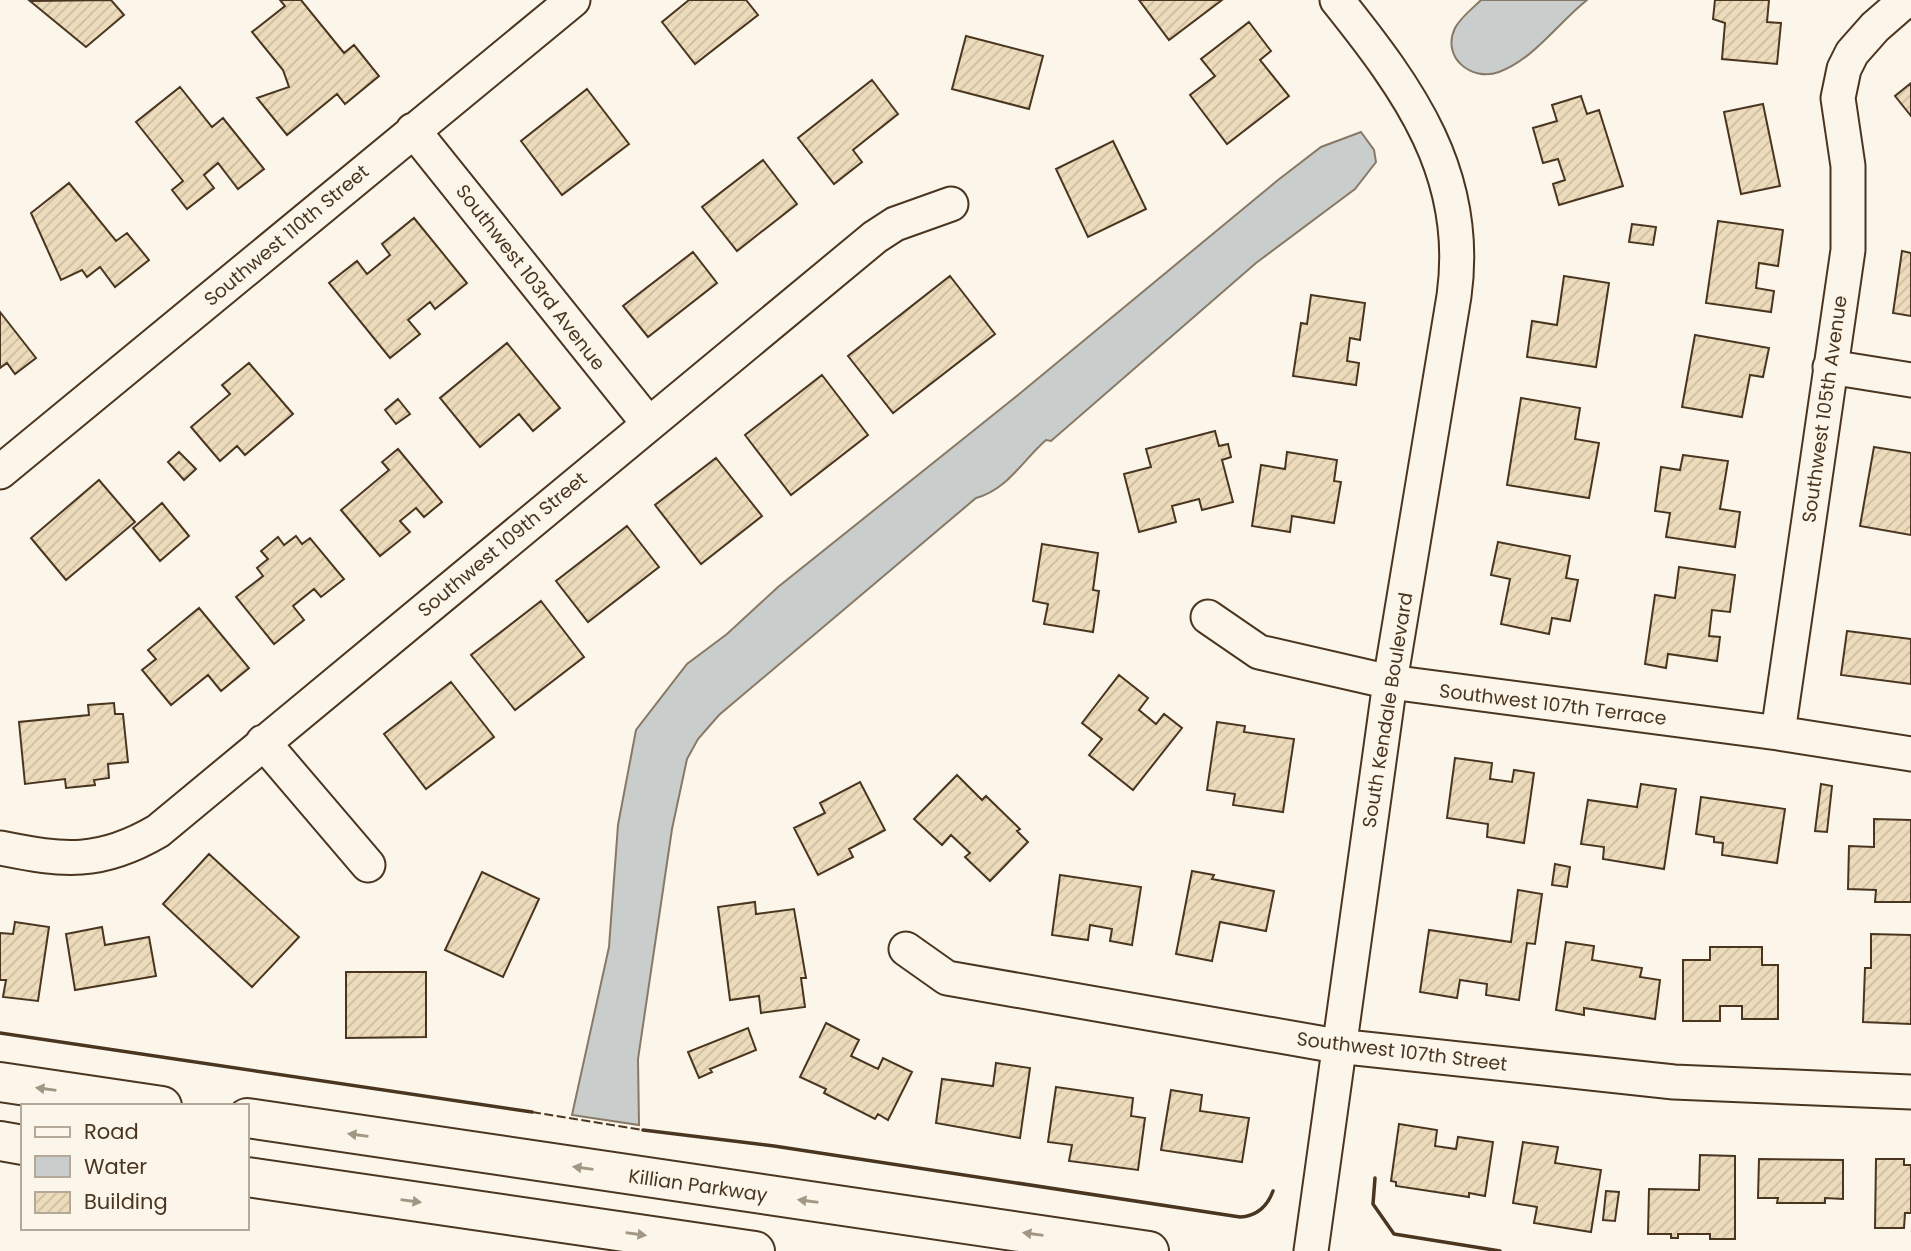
<svg xmlns="http://www.w3.org/2000/svg" width="1911" height="1251" font-family="Poppins,sans-serif">
<defs>
<pattern id="building-hatch" width="6" height="6" patternUnits="userSpaceOnUse" patternTransform="scale(1.75)"><rect width="6" height="6" fill="#ecdcbc"/><path d="M-1 1l2-2M0 6l6-6M5 7l2-2" fill="none" stroke="#ccbda1"/></pattern>
</defs>
<rect width="100%" height="100%" fill="#fbf6e9"/>
<path fill="#c9cecd" stroke="#887966" stroke-width="2" d="M 1481,0 L 1587,0 C 1558,23 1534,59 1499,72 C 1471,82 1441,57 1455,28 C 1460,18 1473,8 1481,0 Z
M 1361,132 L 1374,150 L 1376,162 L 1355,189 L 1256,263 L 1051,441 L 1046,440 C 1023,460 1007,490 976,498 L 719,715 L 698,739 L 687,759 L 672,829 L 638,1059 L 639,1125 L 572,1115 L 609,947 L 618,825 L 636,730 L 687,664 L 727,634 L 778,587 L 1018,395 L 1278,180 L 1321,147 Z"/>
<path fill="url(#building-hatch)" stroke="#4a3520" stroke-width="2" d="M 111,0 L 124,15 L 86,47 L 30,1 Z
M 280,0 L 301,0 L 344,53 L 354,45 L 379,76 L 345,104 L 337,94 L 287,135 L 257,98 L 289,87 L 283,70 L 252,32 L 285,6 Z
M 689,0 L 746,0 L 758,15 L 695,64 L 662,22 Z
M 1139,0 L 1222,0 L 1169,40 Z
M 1715,0 L 1769,0 L 1767,22 L 1781,23 L 1777,64 L 1722,59 L 1725,23 L 1713,19 Z
M 1249,22 L 1271,51 L 1260,60 L 1289,96 L 1227,144 L 1190,95 L 1215,76 L 1201,59 Z
M 966,36 L 1043,56 L 1029,109 L 952,89 Z
M 872,80 L 898,114 L 853,150 L 862,162 L 834,184 L 798,138 Z
M 1911,83 L 1911,116 L 1895,96 Z
M 180,87 L 212,127 L 223,118 L 264,169 L 238,189 L 218,163 L 204,175 L 214,188 L 187,209 L 172,190 L 183,181 L 136,122 Z
M 587,89 L 629,144 L 562,195 L 521,141 Z
M 1581,96 L 1587,114 L 1599,110 L 1623,186 L 1559,205 L 1553,184 L 1565,180 L 1558,159 L 1543,163 L 1533,128 L 1557,121 L 1552,105 Z
M 1763,104 L 1780,186 L 1741,194 L 1724,112 Z
M 1113,141 L 1146,209 L 1088,237 L 1056,169 Z
M 763,160 L 797,204 L 737,251 L 702,207 Z
M 69,183 L 116,241 L 127,233 L 149,260 L 115,287 L 100,267 L 87,277 L 82,270 L 61,280 L 31,213 Z
M 414,218 L 467,283 L 435,309 L 430,302 L 408,320 L 420,334 L 390,358 L 329,283 L 357,261 L 367,274 L 390,255 L 382,244 Z
M 1718,221 L 1783,230 L 1778,266 L 1759,263 L 1756,288 L 1774,291 L 1771,312 L 1706,303 Z
M 1632,224 L 1656,227 L 1653,245 L 1629,242 Z
M 1902,251 L 1911,253 L 1911,316 L 1893,313 Z
M 693,252 L 717,283 L 648,337 L 623,306 Z
M 950,276 L 995,334 L 893,413 L 848,356 Z
M 1564,276 L 1609,283 L 1596,367 L 1527,357 L 1532,321 L 1557,325 Z
M 1311,295 L 1365,303 L 1360,340 L 1350,338 L 1347,361 L 1359,363 L 1356,385 L 1293,376 L 1301,323 L 1307,324 Z
M 0,312 L 36,358 L 15,374 L 7,363 L 0,368 Z
M 1695,335 L 1769,348 L 1763,377 L 1750,375 L 1742,417 L 1682,407 Z
M 507,343 L 560,408 L 533,431 L 519,414 L 480,447 L 440,398 Z
M 249,363 L 293,414 L 245,455 L 237,446 L 220,461 L 191,427 L 230,394 L 222,385 Z
M 822,375 L 868,435 L 791,495 L 745,435 Z
M 1521,398 L 1580,408 L 1575,439 L 1599,443 L 1589,498 L 1507,485 Z
M 398,399 L 410,414 L 396,424 L 385,410 Z
M 1215,431 L 1219,446 L 1228,444 L 1231,457 L 1222,460 L 1233,502 L 1202,510 L 1199,499 L 1172,506 L 1176,522 L 1139,532 L 1124,474 L 1151,467 L 1146,449 Z
M 1874,447 L 1911,453 L 1911,535 L 1860,526 Z
M 398,449 L 442,502 L 424,517 L 416,508 L 400,521 L 410,532 L 380,556 L 341,510 L 389,470 L 382,462 Z
M 179,452 L 196,469 L 184,480 L 168,462 Z
M 1287,452 L 1337,460 L 1334,481 L 1341,482 L 1334,523 L 1292,516 L 1290,532 L 1252,526 L 1261,465 L 1285,469 Z
M 1683,455 L 1728,461 L 1720,509 L 1740,512 L 1735,547 L 1666,537 L 1670,513 L 1655,511 L 1661,467 L 1680,470 Z
M 716,458 L 762,516 L 701,564 L 655,505 Z
M 99,480 L 135,522 L 66,580 L 31,538 Z
M 162,503 L 189,536 L 160,561 L 133,528 Z
M 627,526 L 659,567 L 588,622 L 556,581 Z
M 296,536 L 302,544 L 310,538 L 344,579 L 321,597 L 314,589 L 293,606 L 304,620 L 274,644 L 236,597 L 263,576 L 257,568 L 268,559 L 261,551 L 278,537 L 284,545 Z
M 1498,542 L 1570,556 L 1566,578 L 1578,580 L 1570,621 L 1552,618 L 1549,634 L 1501,624 L 1510,579 L 1491,575 Z
M 1042,544 L 1098,553 L 1093,590 L 1099,591 L 1093,632 L 1044,624 L 1048,604 L 1033,601 Z
M 1679,567 L 1735,575 L 1730,612 L 1712,610 L 1709,636 L 1720,637 L 1717,661 L 1668,654 L 1666,668 L 1645,664 L 1655,595 L 1675,598 Z
M 541,601 L 584,657 L 515,710 L 471,655 Z
M 199,608 L 249,668 L 221,691 L 208,675 L 171,705 L 142,670 L 156,659 L 148,650 Z
M 1847,631 L 1911,639 L 1911,684 L 1841,675 Z
M 1119,675 L 1148,698 L 1139,710 L 1156,724 L 1164,714 L 1182,728 L 1133,790 L 1089,755 L 1102,739 L 1082,723 Z
M 451,682 L 494,737 L 426,789 L 384,734 Z
M 114,703 L 115,714 L 123,714 L 128,762 L 108,764 L 109,778 L 94,780 L 95,785 L 66,788 L 65,779 L 25,784 L 19,722 L 89,715 L 88,705 Z
M 1217,722 L 1245,726 L 1244,732 L 1294,739 L 1283,812 L 1233,805 L 1235,794 L 1207,790 Z
M 1455,758 L 1492,763 L 1490,779 L 1512,782 L 1514,770 L 1534,773 L 1524,843 L 1487,837 L 1488,824 L 1447,818 Z
M 957,775 L 982,800 L 986,796 L 1020,829 L 1017,831 L 1028,842 L 990,881 L 965,857 L 970,853 L 951,835 L 942,845 L 914,819 Z
M 860,782 L 885,830 L 849,849 L 853,857 L 818,875 L 794,828 L 825,813 L 820,803 Z
M 1641,784 L 1676,789 L 1664,869 L 1603,859 L 1604,847 L 1581,844 L 1588,800 L 1637,807 Z
M 1821,784 L 1832,786 L 1827,832 L 1815,831 Z
M 1701,797 L 1785,809 L 1777,863 L 1722,855 L 1723,843 L 1714,842 L 1714,837 L 1696,834 Z
M 1874,819 L 1911,820 L 1911,902 L 1875,902 L 1876,890 L 1848,889 L 1849,846 L 1874,847 Z
M 209,854 L 299,937 L 252,987 L 163,904 Z
M 1555,864 L 1570,867 L 1567,887 L 1552,885 Z
M 1192,871 L 1214,875 L 1212,879 L 1274,891 L 1266,931 L 1220,922 L 1212,961 L 1176,954 Z
M 482,872 L 539,899 L 503,977 L 445,950 Z
M 1060,875 L 1141,887 L 1132,945 L 1110,941 L 1112,929 L 1090,925 L 1088,940 L 1052,935 Z
M 1518,890 L 1542,894 L 1535,944 L 1527,943 L 1519,1000 L 1486,995 L 1487,984 L 1460,980 L 1457,998 L 1420,992 L 1429,930 L 1511,942 Z
M 755,902 L 756,914 L 794,909 L 806,978 L 801,978 L 805,1007 L 761,1013 L 759,996 L 730,1000 L 718,907 Z
M 15,922 L 49,927 L 38,1001 L 3,997 L 6,980 L 0,980 L 0,933 L 13,934 Z
M 102,927 L 105,945 L 149,937 L 156,976 L 75,990 L 66,934 Z
M 1871,934 L 1911,935 L 1911,1024 L 1863,1022 L 1865,968 L 1871,968 Z
M 1566,942 L 1594,946 L 1592,960 L 1642,968 L 1640,977 L 1660,980 L 1655,1019 L 1584,1008 L 1584,1015 L 1556,1010 Z
M 1710,947 L 1762,947 L 1762,965 L 1778,965 L 1778,1019 L 1742,1019 L 1742,1006 L 1720,1006 L 1720,1021 L 1683,1021 L 1683,960 L 1710,960 Z
M 346,972 L 426,972 L 426,1037 L 346,1038 Z
M 826,1023 L 859,1040 L 851,1056 L 878,1069 L 883,1058 L 912,1072 L 888,1120 L 878,1114 L 875,1119 L 824,1093 L 826,1089 L 800,1077 Z
M 748,1028 L 756,1050 L 710,1069 L 712,1072 L 699,1078 L 688,1052 Z
M 996,1063 L 1030,1068 L 1020,1138 L 936,1123 L 942,1079 L 993,1086 Z
M 1056,1087 L 1133,1098 L 1131,1116 L 1145,1118 L 1138,1170 L 1069,1161 L 1072,1145 L 1048,1142 Z
M 1171,1090 L 1202,1095 L 1200,1111 L 1249,1118 L 1242,1162 L 1161,1150 Z
M 1399,1124 L 1437,1130 L 1435,1146 L 1456,1149 L 1458,1137 L 1493,1142 L 1485,1196 L 1469,1193 L 1469,1197 L 1396,1186 L 1396,1182 L 1391,1181 Z
M 1523,1142 L 1558,1147 L 1555,1163 L 1601,1170 L 1591,1232 L 1534,1223 L 1537,1207 L 1513,1203 Z
M 1700,1155 L 1735,1156 L 1735,1239 L 1710,1239 L 1710,1234 L 1678,1234 L 1678,1238 L 1671,1238 L 1671,1234 L 1648,1234 L 1649,1189 L 1699,1190 Z
M 1759,1159 L 1843,1160 L 1843,1199 L 1825,1198 L 1825,1203 L 1777,1203 L 1778,1198 L 1758,1198 Z
M 1876,1159 L 1904,1159 L 1904,1165 L 1911,1165 L 1911,1213 L 1905,1213 L 1904,1228 L 1875,1228 Z
M 1606,1191 L 1619,1192 L 1615,1221 L 1603,1220 Z"/>
<g fill="none" stroke-linecap="round" stroke-linejoin="round">
<g stroke="#4a3520" stroke-width="37">
<path id="minor" d="M 413,130 L 648,423
M 1830,367 L 1911,380
M 0,472 L 573,0
M 1208,617 L 1259,652 L 1390,682 L 1778,733 L 1911,754
M 1778,733 L 1848,250 L 1848,166 L 1838,98 L 1844,69 L 1852,53 L 1875,27 L 1906,0
M 263,742 L 368,865
M 0,848 C 64,861 100,865 158,831 L 875,237 L 895,224 L 951,204
M 906,949 L 947,978 L 1337,1046 L 1674,1082 L 1911,1092
M 1311,1251 L 1390,682 L 1454,296 C 1471,174 1409,90 1337,0"/>
</g>
<g stroke="#4a3520" stroke-width="42">
<path id="major" d="M 0,1082 L 162,1106
M 247,1118 L 1149,1251
M 0,1141 L 23,1145
M 247,1177 L 755,1251"/>
</g>
<use href="#minor" stroke="#fbf6e9" stroke-width="33"/>
<use href="#major" stroke="#fbf6e9" stroke-width="38"/>
<path stroke="#4a3520" stroke-width="2" stroke-dasharray="9 3.5" stroke-linecap="butt" d="M 532,1112 L 643,1130"/>
<path stroke="#4a3520" stroke-width="3.5" d="M 0,1033 L 532,1112
M 643,1130 L 774,1146 L 1240,1217 C 1256,1216 1267,1207 1273,1191
M 1375,1178 L 1373,1204 L 1394,1234 L 1500,1251"/>
</g>
<defs><path id="oneway-solid" d="M-6-.8H1V-3.2L6.5 0L1 3.2V.8H-6Z" transform="scale(1.75)"/></defs>
<g fill="#a29684">
<use href="#oneway-solid" transform="translate(46 1089) rotate(-172)"/>
<use href="#oneway-solid" transform="translate(358 1135) rotate(-172)"/>
<use href="#oneway-solid" transform="translate(583 1168) rotate(-172)"/>
<use href="#oneway-solid" transform="translate(411 1201) rotate(8)"/>
<use href="#oneway-solid" transform="translate(808 1201) rotate(-172)"/>
<use href="#oneway-solid" transform="translate(636 1234) rotate(8)"/>
<use href="#oneway-solid" transform="translate(1033 1234) rotate(-172)"/>
</g>
<g text-anchor="middle" stroke-width="5" stroke-linejoin="round" paint-order="stroke">
<g font-size="19" fill="#4a3520" stroke="#fbf6e9">
<text transform="translate(286 235) rotate(-40)" y="7">Southwest 110th Street</text>
<text transform="translate(531 277) rotate(52)" y="7">Southwest 103rd Avenue</text>
<text transform="translate(1824 409) rotate(-82)" y="7">Southwest 105th Avenue</text>
<text transform="translate(502 544) rotate(-40)" y="7">Southwest 109th Street</text>
<text transform="translate(1553 704) rotate(7)" y="7">Southwest 107th Terrace</text>
<text transform="translate(1387 710) rotate(-81)" y="7">South Kendale Boulevard</text>
<text transform="translate(1402 1051) rotate(7)" y="7">Southwest 107th Street</text>
<text transform="translate(698 1185) rotate(8)" y="7">Killian Parkway</text>
</g>
</g>
<rect x="21" y="1104" width="228" height="126" fill="#fbf6e9" stroke="#b4a999" stroke-width="2"/>
<rect x="35" y="1127" width="35" height="10" fill="#fbf6e9" stroke="#b4a999" stroke-width="2"/>
<text x="84" y="1139" font-size="21" fill="#4a3520">Road</text>
<rect x="35" y="1156" width="35" height="21" fill="#c9cecd" stroke="#b4a999" stroke-width="2"/>
<text x="84" y="1174" font-size="21" fill="#4a3520">Water</text>
<rect x="35" y="1192" width="35" height="21" fill="url(#building-hatch)" stroke="#b4a999" stroke-width="2"/>
<text x="84" y="1209" font-size="21" fill="#4a3520">Building</text>
</svg>
